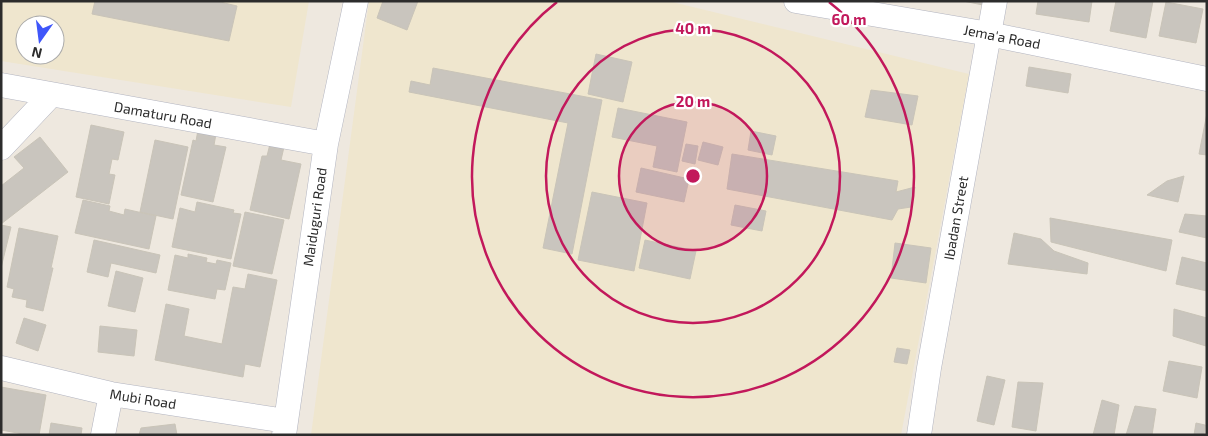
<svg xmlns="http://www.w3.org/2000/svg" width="1208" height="436" font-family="'Exo 2',sans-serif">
<rect width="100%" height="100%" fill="#eee8df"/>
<path fill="#efe6ce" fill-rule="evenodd" d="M 1,1 L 309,1 L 291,107 L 1,61 ZM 25,25 L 55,25 L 55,55 L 25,55 Z
M 369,1 L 668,1 L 969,74 L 901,435 L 311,435 Z"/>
<path fill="#c9c5be" stroke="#c9c4b8" d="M 95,1 L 216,1 L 237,6 L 229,41 L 92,14 Z
M 383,1 L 418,1 L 407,30 L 377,18 Z
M 963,1 L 983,1 L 983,5 Z
M 1038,1 L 1092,1 L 1089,22 L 1036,14 Z
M 1116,1 L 1153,1 L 1146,38 L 1110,31 Z
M 1166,2 L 1203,9 L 1196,43 L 1159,36 Z
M 596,54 L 632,62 L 623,102 L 588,94 Z
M 1029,67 L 1071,74 L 1068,93 L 1026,86 Z
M 433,68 L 602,100 L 572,254 L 543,248 L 568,123 L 409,92 L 411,81 L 430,85 Z
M 871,90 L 918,96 L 912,125 L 865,117 Z
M 618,108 L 687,122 L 677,172 L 653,167 L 657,146 L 612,137 Z
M 1207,113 L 1207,155 L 1199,154 Z
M 91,125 L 124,132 L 118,160 L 112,159 L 109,174 L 115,175 L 109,204 L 76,197 Z
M 198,130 L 216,134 L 214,145 L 226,147 L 213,202 L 181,195 L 193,140 L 196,141 Z
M 751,131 L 776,136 L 772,155 L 748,150 Z
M 40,137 L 68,172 L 1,224 L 1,186 L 24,168 L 14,157 Z
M 155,140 L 188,147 L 173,219 L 140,212 Z
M 703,142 L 723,147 L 718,165 L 698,160 Z
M 270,144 L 284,147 L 281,160 L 301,164 L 289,219 L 250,210 L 262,156 L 267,156 Z
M 686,144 L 698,146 L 695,164 L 682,161 Z
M 732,154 L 898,181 L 896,192 L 915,187 L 911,207 L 898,209 L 892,220 L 727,189 Z
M 641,168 L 689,179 L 684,202 L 636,192 Z
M 1184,176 L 1178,202 L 1147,195 L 1167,181 Z
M 592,192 L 647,203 L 634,271 L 578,260 Z
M 83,200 L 110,206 L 109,211 L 124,215 L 125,209 L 156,216 L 149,249 L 75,233 Z
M 197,202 L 234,210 L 233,213 L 241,214 L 231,259 L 172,247 L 180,208 L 195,212 Z
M 735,205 L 766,211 L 762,231 L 731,225 Z
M 245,212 L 284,220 L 272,274 L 233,266 Z
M 1185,214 L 1207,216 L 1207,238 L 1179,232 Z
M 1050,218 L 1172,240 L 1166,271 L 1051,242 Z
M 1,225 L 11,227 L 1,268 Z
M 19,228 L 58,236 L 51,268 L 53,268 L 43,311 L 26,307 L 27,300 L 12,297 L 14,289 L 7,287 Z
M 1014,233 L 1041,239 L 1054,251 L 1088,263 L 1087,274 L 1008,264 Z
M 94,240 L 160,255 L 156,273 L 111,263 L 108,277 L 87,272 Z
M 645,240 L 696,251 L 690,279 L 639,268 Z
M 895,243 L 931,248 L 926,283 L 891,278 Z
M 188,254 L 207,258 L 206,262 L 216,264 L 217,260 L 231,263 L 225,290 L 217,289 L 215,299 L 168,290 L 175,255 L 188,258 Z
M 1182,257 L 1207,263 L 1207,291 L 1176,284 Z
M 116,271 L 143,278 L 135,312 L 108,306 Z
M 248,274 L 277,280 L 260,367 L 245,364 L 243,377 L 155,360 L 166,304 L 189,309 L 184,336 L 222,344 L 233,287 L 245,289 Z
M 1174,309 L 1207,318 L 1206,346 L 1173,336 Z
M 24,318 L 46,325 L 38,351 L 16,343 Z
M 100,326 L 137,330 L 134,356 L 98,352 Z
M 897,348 L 910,350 L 907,364 L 894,362 Z
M 1169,361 L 1202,367 L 1197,398 L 1163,391 Z
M 987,376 L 1005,380 L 994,425 L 977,421 Z
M 1018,382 L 1043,383 L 1036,431 L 1012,427 Z
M 1,387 L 46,395 L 39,435 L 29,435 L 1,430 Z
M 1102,400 L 1119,405 L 1114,435 L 1093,435 Z
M 1135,406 L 1156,409 L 1152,435 L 1126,435 Z
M 51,423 L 82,428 L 81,435 L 49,435 Z
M 1196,423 L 1205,425 L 1204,435 L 1194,435 Z
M 175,424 L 177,435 L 139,435 L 141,428 Z"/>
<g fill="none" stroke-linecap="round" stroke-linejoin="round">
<g stroke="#b2b4c0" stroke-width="25">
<path id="street" d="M 796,1 L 989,34 L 1207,79
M 1,85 L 326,144
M 1,148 L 51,95
M 1,368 L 111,394 L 286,421
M 103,435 L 111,394
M 284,435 L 326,144 L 356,1
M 919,435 L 929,368 L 995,1"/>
</g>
<use href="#street" stroke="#fff" stroke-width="24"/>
</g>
<circle cx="693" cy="176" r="74" fill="#c2185b" fill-opacity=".12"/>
<g fill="none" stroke="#c2185b" stroke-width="2.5">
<circle cx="693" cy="176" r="74"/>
<circle cx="693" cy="176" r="147"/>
<path d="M829 2A221 221 0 1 1 557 2"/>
</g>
<g text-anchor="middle" stroke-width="4.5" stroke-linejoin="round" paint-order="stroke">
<g font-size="14" fill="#2c2c2c" stroke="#fff">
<text transform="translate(1002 37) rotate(11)" y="5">Jema'a Road</text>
<text transform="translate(163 115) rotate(10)" y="5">Damaturu Road</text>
<text transform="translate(315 217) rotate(-82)" y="5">Maiduguri Road</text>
<text transform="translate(956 218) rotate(-80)" y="5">Ibadan Street</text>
<text transform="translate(143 399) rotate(9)" y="5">Mubi Road</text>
</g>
</g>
<circle cx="693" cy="176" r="8" fill="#c2185b" stroke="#fff" stroke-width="2.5"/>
<g font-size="15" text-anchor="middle" font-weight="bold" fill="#c2185b" stroke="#fff" stroke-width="4.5" stroke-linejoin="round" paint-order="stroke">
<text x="849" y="25">60 m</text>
<text x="693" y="34">40 m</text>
<text x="693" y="107">20 m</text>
</g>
<rect width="1208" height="436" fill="none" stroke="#2c2c2c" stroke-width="5"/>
<g transform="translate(40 40) rotate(194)"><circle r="24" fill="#ffffff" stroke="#ababab"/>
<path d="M0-4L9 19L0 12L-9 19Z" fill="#3f56fa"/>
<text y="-8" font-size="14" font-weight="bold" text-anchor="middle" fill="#2c2c2c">N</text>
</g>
</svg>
